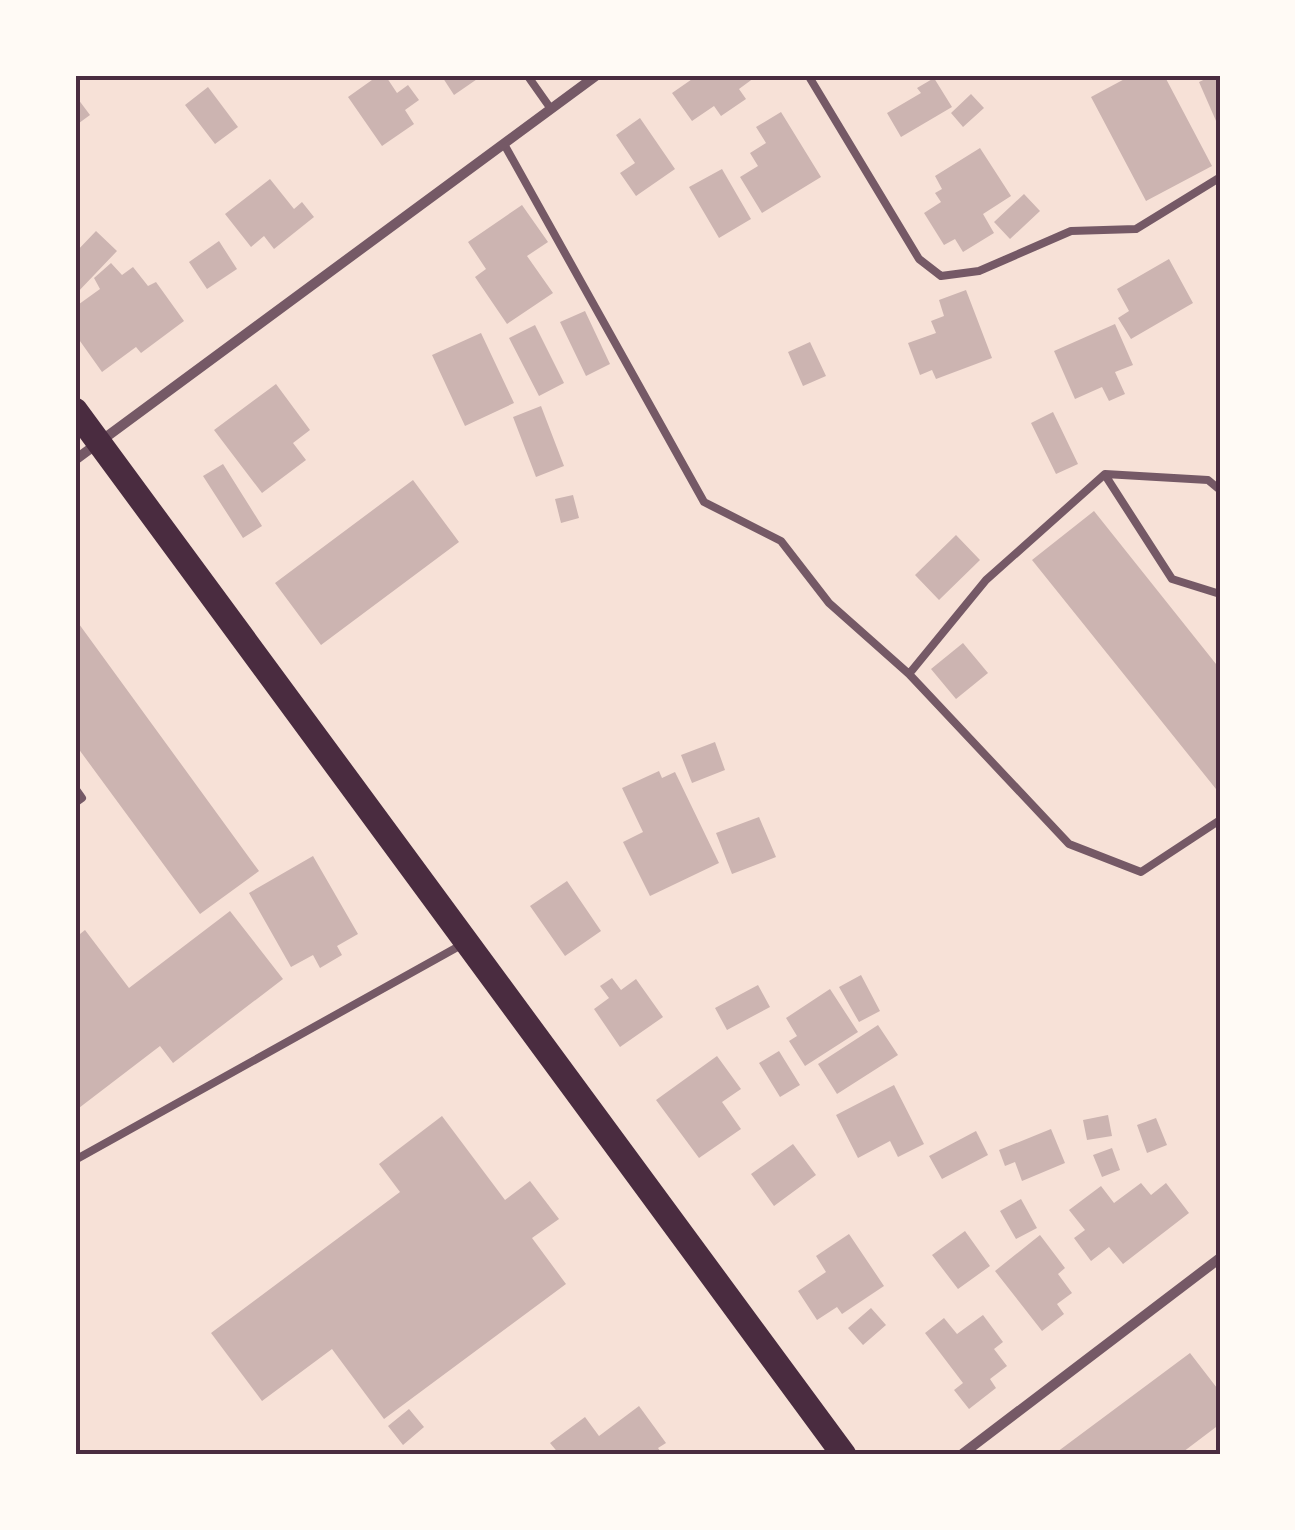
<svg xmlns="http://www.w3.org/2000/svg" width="1295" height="1530" font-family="Ubuntu,sans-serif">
<rect width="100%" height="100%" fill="#f7e1d7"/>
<path fill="#ccb4b1" d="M 379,75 L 385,75 L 397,93 L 408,85 L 419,100 L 405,110 L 414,124 L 382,146 L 348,97 Z
M 441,75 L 483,75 L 454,95 Z
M 698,75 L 758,75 L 739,89 L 746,99 L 721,116 L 714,106 L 692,121 L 672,93 Z
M 1132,75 L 1164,75 L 1212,166 L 1146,201 L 1091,97 Z
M 1214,75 L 1220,75 L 1220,130 L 1199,82 Z
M 934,78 L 952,107 L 901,137 L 887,113 L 921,93 L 917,88 Z
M 208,87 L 238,127 L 215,144 L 185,105 Z
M 971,94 L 984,108 L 963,127 L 951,113 Z
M 75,95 L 90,115 L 75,126 Z
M 781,112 L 821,177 L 762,213 L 740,177 L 758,166 L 750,153 L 766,143 L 756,127 Z
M 640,118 L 675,169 L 636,196 L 620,173 L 635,163 L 616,135 Z
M 980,148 L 1011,196 L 983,214 L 994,233 L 963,252 L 955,239 L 944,245 L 924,213 L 941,202 L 935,193 L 942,189 L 935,176 Z
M 722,169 L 751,219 L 719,238 L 689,187 Z
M 270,179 L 294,209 L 302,202 L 314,217 L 274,249 L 264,236 L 251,247 L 225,214 Z
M 1024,194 L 1040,211 L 1010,239 L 994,222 Z
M 522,205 L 548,242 L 527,256 L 553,293 L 507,324 L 475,277 L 486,269 L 468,242 Z
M 96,231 L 117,251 L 75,295 L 75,253 Z
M 219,241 L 237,269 L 207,289 L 189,262 Z
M 1169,259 L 1193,303 L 1131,339 L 1118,318 L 1129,311 L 1117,289 Z
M 111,263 L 122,275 L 133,267 L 148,286 L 156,282 L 184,321 L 141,353 L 136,347 L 102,372 L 75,334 L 75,307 L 100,289 L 94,278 Z
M 966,290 L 992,358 L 936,379 L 932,370 L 920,375 L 908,343 L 936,333 L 931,321 L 944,316 L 939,300 Z
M 585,311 L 610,364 L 586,376 L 560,322 Z
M 1115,324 L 1133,365 L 1115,372 L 1125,394 L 1109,401 L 1102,387 L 1075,399 L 1054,351 Z
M 535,325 L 564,383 L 539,396 L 509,338 Z
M 481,333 L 514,403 L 465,426 L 432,355 Z
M 810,342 L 826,376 L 803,386 L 788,352 Z
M 276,384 L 310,430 L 293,443 L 306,460 L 262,493 L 214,430 Z
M 541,406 L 564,466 L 536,477 L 513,417 Z
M 1053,412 L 1078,464 L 1056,474 L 1031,423 Z
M 223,464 L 262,526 L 243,538 L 203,476 Z
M 413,480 L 459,542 L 321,645 L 275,583 Z
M 573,495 L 579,518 L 561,523 L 555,499 Z
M 1094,511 L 1220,669 L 1220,794 L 1032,560 Z
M 956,535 L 980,560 L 939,600 L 915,575 Z
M 79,624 L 259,871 L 200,914 L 75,744 L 75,627 Z
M 963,643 L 988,673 L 956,699 L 931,669 Z
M 715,742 L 725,770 L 692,783 L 681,755 Z
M 659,771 L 662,778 L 675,772 L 719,863 L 650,896 L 623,842 L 643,832 L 622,788 Z
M 759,817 L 776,857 L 732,874 L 716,833 Z
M 313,856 L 358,934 L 337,946 L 342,955 L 320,968 L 313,955 L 291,967 L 249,893 Z
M 567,881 L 601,931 L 565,956 L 530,906 Z
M 230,911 L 283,979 L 173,1063 L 160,1046 L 75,1111 L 75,938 L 85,930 L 129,988 Z
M 861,975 L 880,1011 L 859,1022 L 839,987 Z
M 612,978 L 621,990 L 636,979 L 663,1017 L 620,1047 L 594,1009 L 609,998 L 600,986 Z
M 758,985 L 770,1007 L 727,1030 L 715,1008 Z
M 830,989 L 858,1032 L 805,1066 L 789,1041 L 797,1036 L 786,1018 Z
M 878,1025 L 898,1055 L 837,1094 L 818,1064 Z
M 779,1051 L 800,1085 L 780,1097 L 759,1063 Z
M 717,1056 L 741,1089 L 722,1102 L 741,1129 L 699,1158 L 656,1100 Z
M 894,1085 L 924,1144 L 898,1157 L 890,1141 L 858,1158 L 836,1115 Z
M 1108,1115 L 1112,1136 L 1087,1140 L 1083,1120 Z
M 442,1116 L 505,1200 L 530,1181 L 559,1219 L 532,1238 L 566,1284 L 384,1419 L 332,1349 L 262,1401 L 211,1333 L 400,1192 L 379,1164 Z
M 1156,1118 L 1167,1145 L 1147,1153 L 1137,1125 Z
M 1051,1129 L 1065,1163 L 1022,1181 L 1015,1162 L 1005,1166 L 999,1150 Z
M 976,1131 L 988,1155 L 942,1179 L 929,1156 Z
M 793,1144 L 816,1175 L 774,1206 L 751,1174 Z
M 1112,1148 L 1120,1170 L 1102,1177 L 1093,1155 Z
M 1141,1183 L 1151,1195 L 1166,1183 L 1189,1213 L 1123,1264 L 1109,1247 L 1091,1261 L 1074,1238 L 1085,1230 L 1069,1210 L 1101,1186 L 1114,1203 Z
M 1021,1199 L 1037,1228 L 1016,1239 L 1000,1211 Z
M 965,1231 L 990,1266 L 958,1289 L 932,1255 Z
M 849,1234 L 884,1286 L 842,1314 L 837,1307 L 817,1320 L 798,1291 L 826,1272 L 816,1256 Z
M 1040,1235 L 1065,1268 L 1058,1274 L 1072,1293 L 1057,1304 L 1064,1314 L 1042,1331 L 995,1271 Z
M 871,1308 L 886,1325 L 863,1345 L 848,1328 Z
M 983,1315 L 1003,1342 L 994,1349 L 1007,1366 L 990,1379 L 996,1388 L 969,1409 L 954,1390 L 963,1383 L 925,1333 L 944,1318 L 957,1334 Z
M 1190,1353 L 1217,1388 L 1220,1385 L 1220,1424 L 1179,1455 L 1053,1455 Z
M 639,1406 L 666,1443 L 658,1448 L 663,1455 L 560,1455 L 550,1443 L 585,1417 L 599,1436 Z
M 409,1409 L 424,1427 L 403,1445 L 388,1426 Z"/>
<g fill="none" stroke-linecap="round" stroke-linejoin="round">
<path stroke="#755966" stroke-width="8" d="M 527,75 L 551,109
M 808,75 L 919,259 L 941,276 L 979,271 L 1071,231 L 1136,229 L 1219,178
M 504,144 L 704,502 L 781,541 L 829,603 L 909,674 L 1069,844 L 1141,872 L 1220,820
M 1105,475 L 1172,579 L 1220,594
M 909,674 L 986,580 L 1105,474 L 1208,480 L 1220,490
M 75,788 L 82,798 L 75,803
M 75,1160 L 463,944"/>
<path stroke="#755966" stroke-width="10" d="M 75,460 L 597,75
M 961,1455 L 1220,1258"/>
<path stroke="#4a2c40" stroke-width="25" d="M 75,410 L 844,1455"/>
</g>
<rect width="1295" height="1530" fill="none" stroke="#fffaf5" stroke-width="155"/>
<rect x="78" y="78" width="1140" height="1374" fill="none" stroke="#4a2c40" stroke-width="4"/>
</svg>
